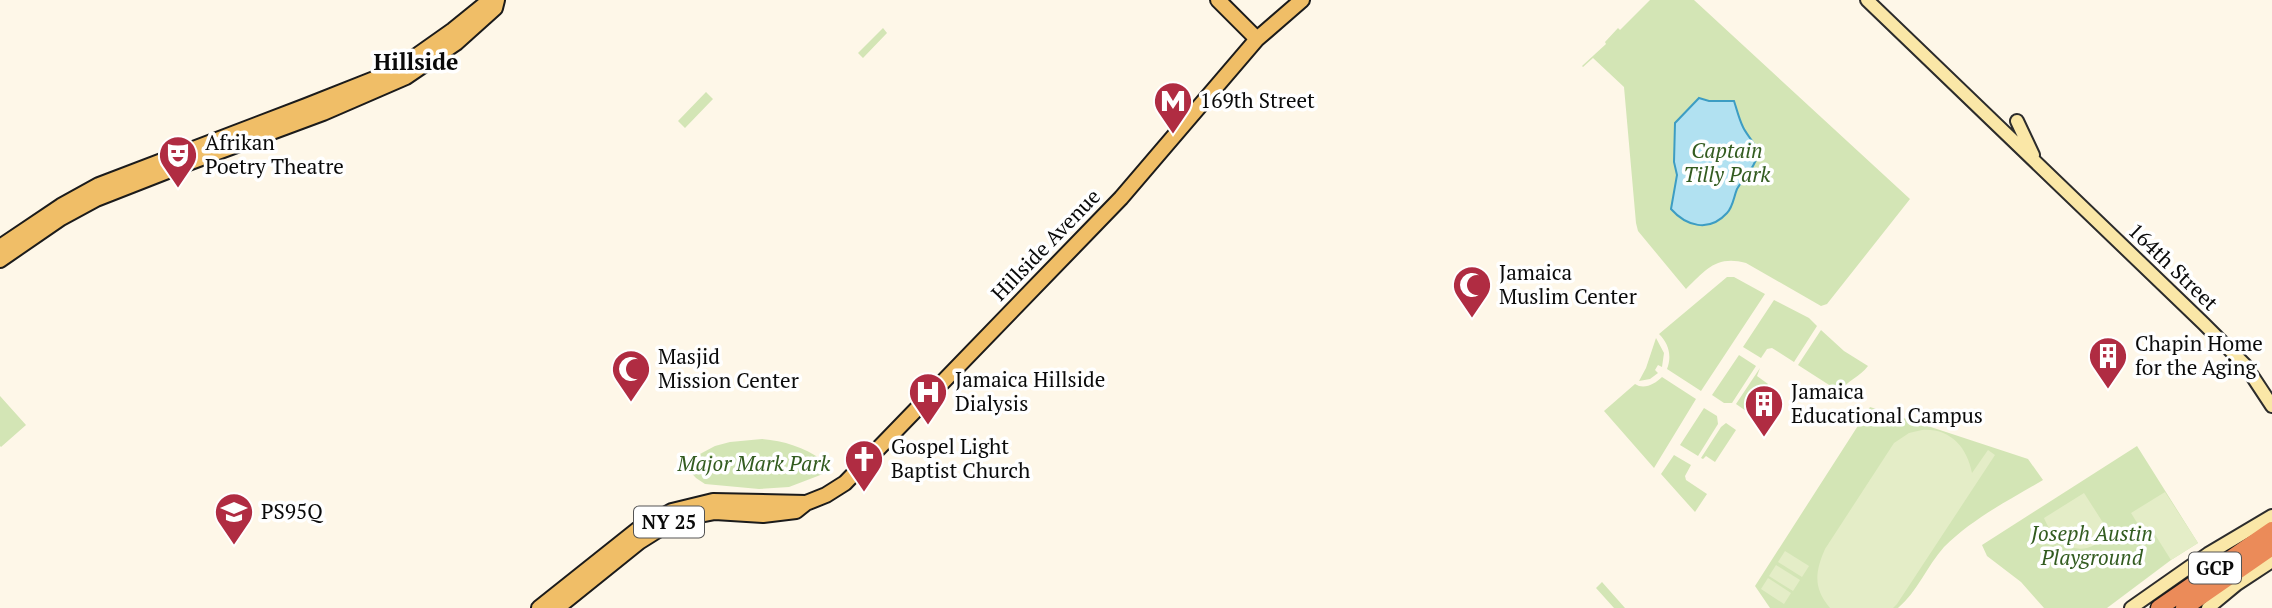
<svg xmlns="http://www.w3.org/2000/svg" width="2272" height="608" font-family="'PT Serif',serif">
<rect width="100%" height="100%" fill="#fef7e8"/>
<path fill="#d3e5b5" d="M 1650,0 L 1694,0 L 1910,199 L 1827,304 L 1821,306 L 1746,263 C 1716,255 1706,270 1686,289 L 1638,231 L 1636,223 L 1624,87 L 1593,58 L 1583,67 L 1582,66 L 1606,44 L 1605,42 L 1618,28 L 1620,30 Z
M 883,28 L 887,33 L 863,58 L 858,53 Z
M 706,92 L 713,99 L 685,128 L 678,121 Z
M 1727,277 L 1734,277 L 1765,294 L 1701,391 L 1667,369 C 1672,356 1669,344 1659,334 Z
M 1774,300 L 1809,318 L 1817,326 L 1794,362 L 1772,348 L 1767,349 L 1761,358 L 1743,347 Z
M 1821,330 L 1844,351 L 1868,366 C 1860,377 1847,380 1840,392 L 1798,365 Z
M 1656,338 L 1664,353 L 1662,367 L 1658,365 L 1655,370 L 1658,373 L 1650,379 L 1639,381 L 1646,368 Z
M 1739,355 L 1756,366 L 1732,403 L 1724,403 L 1712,395 Z
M 1760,368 L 1757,376 L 1768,384 L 1749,413 L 1736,404 Z
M 1662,377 L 1696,399 L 1654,468 L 1604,411 L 1635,384 C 1644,390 1655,384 1662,377 Z
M 0,396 L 26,425 L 1,447 L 0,446 Z
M 1870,407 L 2028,459 L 2043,480 C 2009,500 1972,519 1944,547 C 1927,566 1917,592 1898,608 L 1770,608 L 1755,586 Z
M 1704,408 L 1717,416 L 1718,424 L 1698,456 L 1680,445 Z
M 1726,423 L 1736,430 L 1715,462 L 1706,456 L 1703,459 L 1701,458 L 1721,427 Z
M 762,439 C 784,441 804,447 822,460 L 823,474 L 789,487 L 759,489 L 705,484 L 696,478 L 684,465 L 685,462 L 715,446 L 730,442 Z
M 2137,446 L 2198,543 L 2171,560 L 2107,608 L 2044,608 L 2021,582 L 1987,556 L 1982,545 Z
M 1674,455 L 1691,465 L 1685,476 L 1686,480 L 1707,494 L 1695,512 L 1661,474 Z
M 1602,582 L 1625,608 L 1614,608 L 1596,588 Z"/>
<path fill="#e4edc7" d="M 1922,430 C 1950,428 1967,447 1972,473 L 1988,450 L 1995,455 L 1897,604 L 1893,608 L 1830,608 C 1813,588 1815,572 1825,549 L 1894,443 L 1909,433 Z
M 2165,492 L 2198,543 L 2171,560 L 2154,533 L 2146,537 L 2131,513 Z
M 2084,493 L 2109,532 C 2086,562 2056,548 2044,518 Z
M 1785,551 L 1809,566 L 1802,577 L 1778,562 Z
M 1776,565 L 1800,580 L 1793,591 L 1769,576 Z
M 1768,578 L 1791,593 L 1784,604 L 1761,589 Z"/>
<path fill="#b1e1f1" stroke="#3d9dc3" stroke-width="2" d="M 1699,98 L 1709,101 L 1734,101 C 1737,110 1739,119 1743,127 C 1747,136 1758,145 1757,156 C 1755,168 1743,178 1737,189 C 1734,196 1733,207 1727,213 C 1709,233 1686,226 1671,209 L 1677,175 L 1674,162 L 1675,123 Z"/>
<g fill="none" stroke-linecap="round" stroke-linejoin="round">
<g stroke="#2c2c2c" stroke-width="16">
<path id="secondary" d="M 1867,0 L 2203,323 L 2245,365 L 2272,406
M 2017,121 L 2033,155
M 2131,608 L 2208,554 L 2272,516
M 2208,608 L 2237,584 L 2272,561"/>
</g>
<g stroke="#1b1b1b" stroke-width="18">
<path id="primary" d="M 1218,0 L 1257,39
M 0,247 L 61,206 L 99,185 L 306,106 L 374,79 L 402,66 L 453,30 L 490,0
M 0,260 L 61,218 L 96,199 L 188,163 L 323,113 L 406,77 L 456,43 L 495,8 L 497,0
M 539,608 L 637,530 L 672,511 L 713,501 L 806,503
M 557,608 L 639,542 L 674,520 L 715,512 L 763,515 L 796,511 L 806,503 L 826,495 L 845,483 L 1121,198 L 1257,39 L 1302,0"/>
</g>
<g stroke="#1b1b1b" stroke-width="19">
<path id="highway" d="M 2159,608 L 2272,530
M 2184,608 L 2272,547"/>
</g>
<use href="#secondary" stroke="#fae7a7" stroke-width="12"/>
<use href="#primary" stroke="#f0be67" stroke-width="14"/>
<use href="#highway" stroke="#eb8b59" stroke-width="16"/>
</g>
<defs>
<g id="metro-pin" transform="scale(2.0125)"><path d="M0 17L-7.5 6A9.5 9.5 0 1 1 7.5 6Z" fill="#b02c42" stroke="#fff"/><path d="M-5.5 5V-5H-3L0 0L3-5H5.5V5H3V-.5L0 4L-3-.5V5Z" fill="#fff"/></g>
<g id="theatre-pin" transform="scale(2.0125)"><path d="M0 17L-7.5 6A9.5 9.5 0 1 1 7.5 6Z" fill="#b02c42" stroke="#fff"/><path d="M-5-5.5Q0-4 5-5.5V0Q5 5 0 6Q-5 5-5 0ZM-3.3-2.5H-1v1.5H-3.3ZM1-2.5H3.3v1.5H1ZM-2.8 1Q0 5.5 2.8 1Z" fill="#fff"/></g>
<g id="mosque-pin" transform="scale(2.0125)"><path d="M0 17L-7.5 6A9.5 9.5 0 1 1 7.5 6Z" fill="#b02c42" stroke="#fff"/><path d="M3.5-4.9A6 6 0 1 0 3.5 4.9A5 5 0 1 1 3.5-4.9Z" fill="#fff"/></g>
<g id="building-pin" transform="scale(2.0125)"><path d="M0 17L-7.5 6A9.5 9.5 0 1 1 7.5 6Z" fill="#b02c42" stroke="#fff"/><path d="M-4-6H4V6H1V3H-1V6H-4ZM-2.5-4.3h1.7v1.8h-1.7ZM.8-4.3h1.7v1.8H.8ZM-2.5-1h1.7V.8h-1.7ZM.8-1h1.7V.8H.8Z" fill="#fff"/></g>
<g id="hospital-pin" transform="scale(2.0125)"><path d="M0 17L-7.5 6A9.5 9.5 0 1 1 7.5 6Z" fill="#b02c42" stroke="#fff"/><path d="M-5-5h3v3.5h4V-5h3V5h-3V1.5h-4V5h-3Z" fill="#fff"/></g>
<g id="church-pin" transform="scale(2.0125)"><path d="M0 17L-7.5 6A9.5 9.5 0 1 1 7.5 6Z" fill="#b02c42" stroke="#fff"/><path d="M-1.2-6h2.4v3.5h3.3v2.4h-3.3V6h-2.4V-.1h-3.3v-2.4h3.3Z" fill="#fff"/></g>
<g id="school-pin" transform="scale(2.0125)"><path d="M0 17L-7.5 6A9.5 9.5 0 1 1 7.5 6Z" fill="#b02c42" stroke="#fff"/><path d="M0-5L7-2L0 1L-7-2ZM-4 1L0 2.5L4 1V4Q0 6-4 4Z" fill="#fff"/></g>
</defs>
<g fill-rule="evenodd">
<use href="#metro-pin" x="1173" y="101"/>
<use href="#theatre-pin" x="178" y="155"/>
<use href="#mosque-pin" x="1472" y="285"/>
<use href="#building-pin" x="2108" y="356"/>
<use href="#mosque-pin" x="631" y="369"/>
<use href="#hospital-pin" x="928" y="392"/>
<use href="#building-pin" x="1764" y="404"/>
<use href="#church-pin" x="864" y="459"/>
<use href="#school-pin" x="234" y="512"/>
</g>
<g text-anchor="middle" stroke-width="7" stroke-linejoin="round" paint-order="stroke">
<g fill="#fff" stroke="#545454" stroke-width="2">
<rect x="634" y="506.5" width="70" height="31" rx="5"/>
<rect x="2189" y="552.5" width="52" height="31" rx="5"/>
</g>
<g font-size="19" font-weight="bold" fill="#0a0a0a">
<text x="669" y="529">NY 25</text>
<text x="2215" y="575">GCP</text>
</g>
<g font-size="21" fill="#0a0a0a" stroke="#fff" text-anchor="start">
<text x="1200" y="108">169th Street</text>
<text x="205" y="150">Afrikan<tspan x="205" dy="24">Poetry Theatre</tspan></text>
<text x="1499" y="280">Jamaica<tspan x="1499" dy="24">Muslim Center</tspan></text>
<text x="2135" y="351">Chapin Home<tspan x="2135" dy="24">for the Aging</tspan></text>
<text x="658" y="364">Masjid<tspan x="658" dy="24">Mission Center</tspan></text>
<text x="955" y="387">Jamaica Hillside<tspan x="955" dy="24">Dialysis</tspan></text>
<text x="1791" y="399">Jamaica<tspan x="1791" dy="24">Educational Campus</tspan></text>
<text x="891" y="454">Gospel Light<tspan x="891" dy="24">Baptist Church</tspan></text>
<text x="261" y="519">PS95Q</text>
</g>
<g font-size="21" font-style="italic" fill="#335c20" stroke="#fff">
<text x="1727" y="158">Captain<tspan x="1727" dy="24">Tilly Park</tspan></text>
<text x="754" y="471">Major Mark Park</text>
<text x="2092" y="541">Joseph Austin<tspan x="2092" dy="24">Playground</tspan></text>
</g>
<g font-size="21" fill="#0a0a0a" stroke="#fff">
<text transform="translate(1046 245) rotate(-46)" y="7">Hillside Avenue</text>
<text transform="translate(2173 267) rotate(44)" y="7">164th Street</text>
</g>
<g font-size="23" font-weight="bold" fill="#0a0a0a" stroke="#fff">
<text x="416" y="70">Hillside</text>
</g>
</g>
</svg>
